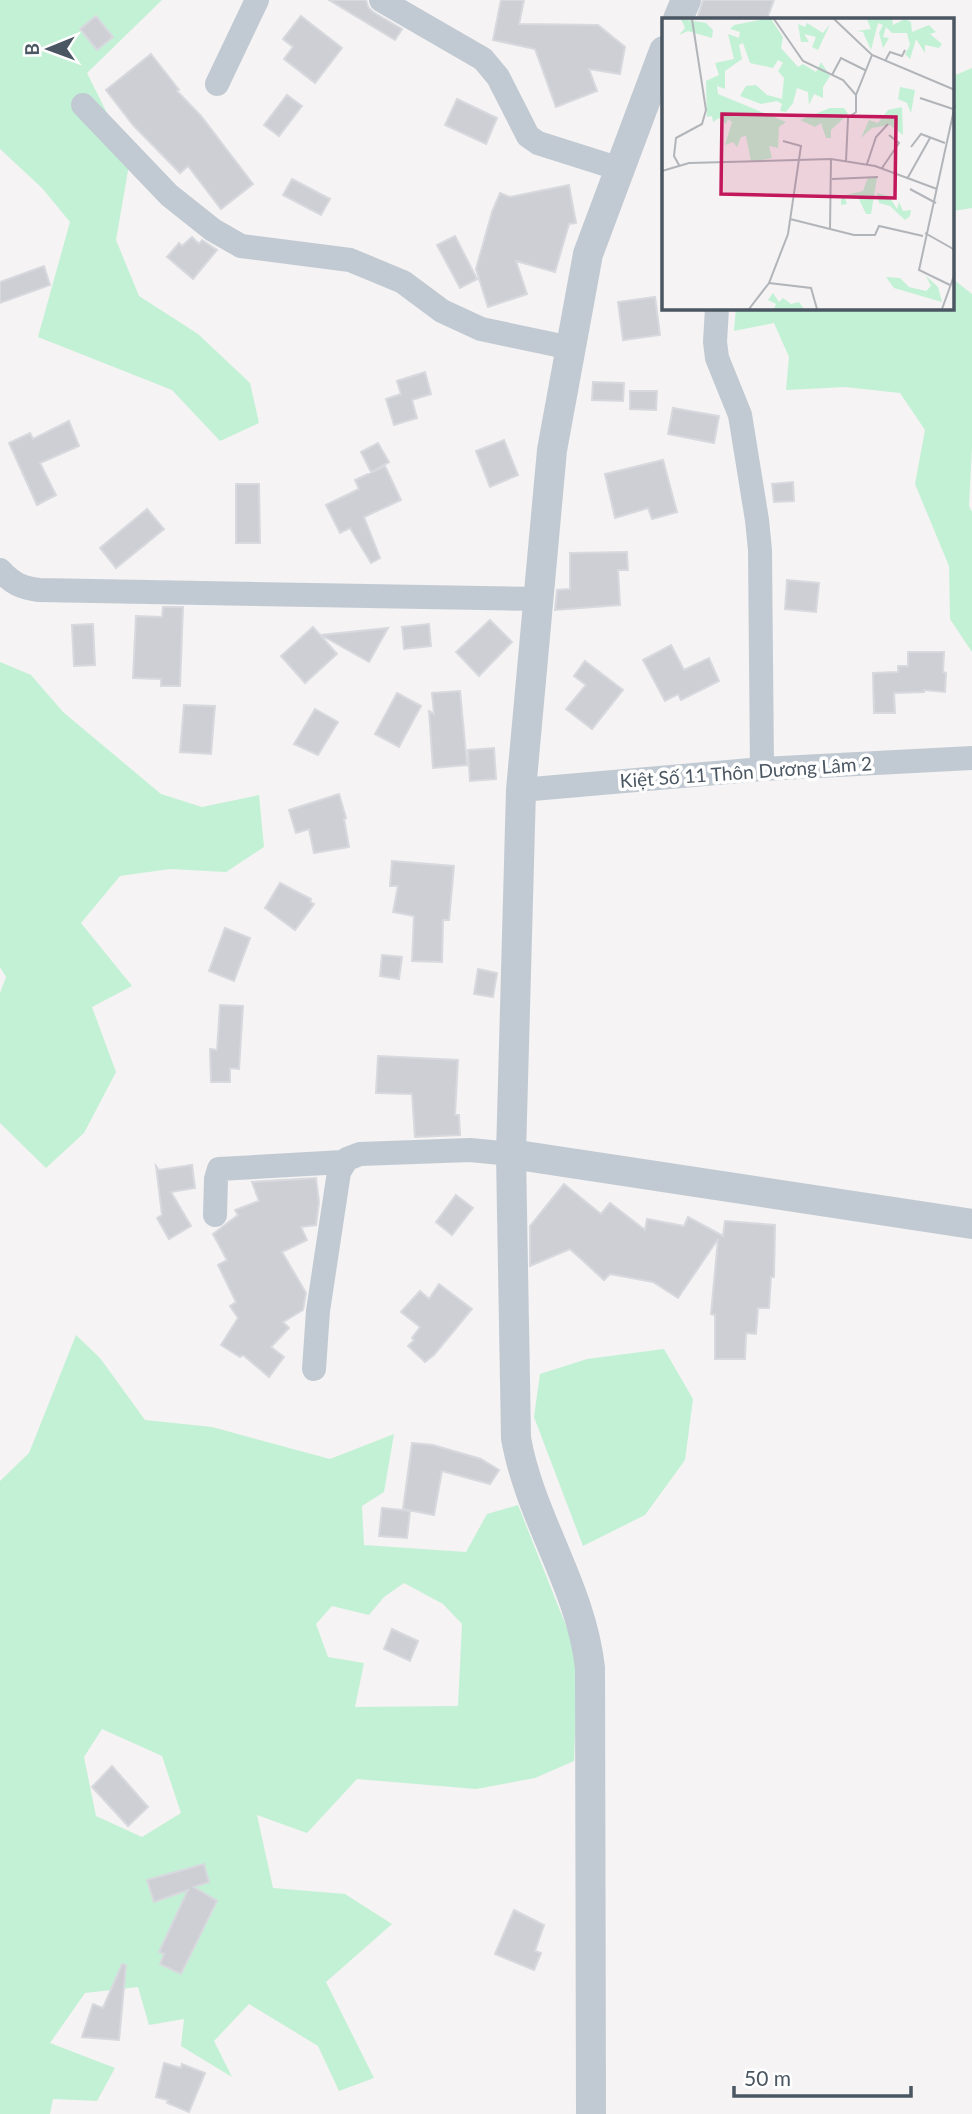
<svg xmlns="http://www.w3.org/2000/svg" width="972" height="2114" font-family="Lato,sans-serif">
<rect width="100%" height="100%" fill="#f5f3f3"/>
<path fill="#c3f1d5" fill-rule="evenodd" d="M 0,0 L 162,0 L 87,73 L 130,159 L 116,240 L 139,296 L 198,334 L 250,383 L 259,423 L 220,441 L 172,390 L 38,337 L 70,222 L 42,188 L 0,149 Z
M 972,68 L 972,208 L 953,211 L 953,76 Z
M 953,279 L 972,294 L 972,447 L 969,506 L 972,512 L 972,652 L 950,619 L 949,566 L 915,484 L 925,430 L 900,393 L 845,387 L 786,390 L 789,357 L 774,323 L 734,331 L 736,308 L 953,308 Z
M 0,662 L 31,675 L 63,712 L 161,794 L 202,807 L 259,795 L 264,847 L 226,872 L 170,869 L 120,876 L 81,923 L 132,986 L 92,1007 L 116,1072 L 84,1133 L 46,1168 L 0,1123 L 0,993 L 6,977 L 0,967 Z
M 76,1335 L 100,1358 L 145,1420 L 212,1427 L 330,1459 L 394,1434 L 384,1492 L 362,1506 L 364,1545 L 466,1552 L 487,1514 L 518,1505 L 578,1656 L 574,1761 L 535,1778 L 476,1789 L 357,1779 L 307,1833 L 257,1815 L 273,1888 L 345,1894 L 392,1924 L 326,1982 L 374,2078 L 339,2091 L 318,2046 L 249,2004 L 214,2041 L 232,2077 L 181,2046 L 184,2019 L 149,2025 L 138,1987 L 85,1993 L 50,2043 L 115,2068 L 97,2101 L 53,2099 L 50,2114 L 0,2114 L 0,1481 L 29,1453 ZM 404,1583 L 443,1604 L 462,1624 L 458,1706 L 355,1707 L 364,1663 L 328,1657 L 316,1624 L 332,1606 L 369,1615 L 384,1597 ZM 102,1729 L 162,1756 L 181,1813 L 142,1837 L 96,1816 L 84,1757 Z
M 664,1349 L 693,1399 L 685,1460 L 645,1515 L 583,1546 L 534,1417 L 540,1374 L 587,1359 Z"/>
<path fill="#cdcfd5" stroke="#d7d9de" stroke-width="2" d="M 329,0 L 366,0 L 368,7 L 373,12 L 402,29 L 395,40 Z
M 501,0 L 524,0 L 519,24 L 598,25 L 625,47 L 620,74 L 589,69 L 597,91 L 556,107 L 535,49 L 493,40 Z
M 703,0 L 774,0 L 767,19 L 697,19 Z
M 96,16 L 113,37 L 97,50 L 80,29 Z
M 301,16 L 342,48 L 315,83 L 284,59 L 293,47 L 283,39 Z
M 151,54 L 179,90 L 177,91 L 201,116 L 253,184 L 221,209 L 188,166 L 180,173 L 133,125 L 106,90 Z
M 287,95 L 302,106 L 279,136 L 264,125 Z
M 457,99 L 497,118 L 486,144 L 445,125 Z
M 292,179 L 330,199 L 321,215 L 283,195 Z
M 569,185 L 576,223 L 569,224 L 555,272 L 516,261 L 527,294 L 488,307 L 476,269 L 492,212 L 500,193 L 510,197 Z
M 455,236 L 477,279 L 460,288 L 437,245 Z
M 192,237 L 199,244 L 202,240 L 217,250 L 193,279 L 167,257 L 179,243 L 182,246 Z
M 44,266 L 50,285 L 0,303 L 0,282 Z
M 655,297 L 660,335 L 623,340 L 618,302 Z
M 425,372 L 431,394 L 412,400 L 417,418 L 394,425 L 386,399 L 401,394 L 397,381 Z
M 593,382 L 624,383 L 623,401 L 592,400 Z
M 630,391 L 657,391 L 656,410 L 630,409 Z
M 673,408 L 719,416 L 714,443 L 668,434 Z
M 69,421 L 79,446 L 40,463 L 56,495 L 37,505 L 9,443 L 30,433 L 33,439 Z
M 504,440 L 518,475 L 490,487 L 476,451 Z
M 378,443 L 389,462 L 371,472 L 361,452 Z
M 663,460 L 677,512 L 652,519 L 648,508 L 615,518 L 605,474 Z
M 385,466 L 401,500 L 364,517 L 380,558 L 371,563 L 350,528 L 340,533 L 326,505 L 359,489 L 355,480 Z
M 793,482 L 794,501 L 774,502 L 772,484 Z
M 236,484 L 259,484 L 260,543 L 236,543 Z
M 147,509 L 164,529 L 116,568 L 100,548 Z
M 627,552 L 628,570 L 618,570 L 620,605 L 555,610 L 557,590 L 570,589 L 570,553 Z
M 787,580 L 819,583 L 816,612 L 785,609 Z
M 163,607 L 183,607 L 180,686 L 161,686 L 161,679 L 133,678 L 136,616 L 162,617 Z
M 490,620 L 512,642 L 479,676 L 456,652 Z
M 93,624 L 95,665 L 74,666 L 72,625 Z
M 429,624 L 431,646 L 404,649 L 402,627 Z
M 313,627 L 337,654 L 305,683 L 281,656 Z
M 388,628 L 369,662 L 321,635 Z
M 671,645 L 684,670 L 709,658 L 719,681 L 681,700 L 678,694 L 665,701 L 643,660 Z
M 908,652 L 944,652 L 943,672 L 946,673 L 945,692 L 924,690 L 924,692 L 894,693 L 895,713 L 874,713 L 873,673 L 898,672 L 898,666 L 908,666 Z
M 585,661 L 623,690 L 592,729 L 566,709 L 586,685 L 574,676 Z
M 460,691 L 467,765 L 433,768 L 429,711 L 434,714 L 432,693 Z
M 397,693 L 421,706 L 399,747 L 375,734 Z
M 184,705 L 215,706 L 211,754 L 180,752 Z
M 315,709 L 338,722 L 318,755 L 294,744 Z
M 494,748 L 496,779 L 470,781 L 468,750 Z
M 339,794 L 346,818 L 344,819 L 349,847 L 314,853 L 309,829 L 296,833 L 289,810 Z
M 392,861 L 454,866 L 449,920 L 443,920 L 442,962 L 412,961 L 414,916 L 393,912 L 398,886 L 390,886 Z
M 280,883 L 311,899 L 310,902 L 314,904 L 295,930 L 265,908 Z
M 225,928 L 250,938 L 234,981 L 209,971 Z
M 382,955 L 402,957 L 399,979 L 380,976 Z
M 478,969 L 497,973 L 493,997 L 474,994 Z
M 220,1005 L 243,1006 L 239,1069 L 230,1068 L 230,1082 L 211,1082 L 210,1049 L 217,1050 Z
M 378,1056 L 458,1060 L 455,1115 L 459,1115 L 460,1135 L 415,1137 L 412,1094 L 376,1093 Z
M 192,1165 L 195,1188 L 171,1192 L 191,1226 L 169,1239 L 157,1218 L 162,1215 L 156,1166 L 159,1170 Z
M 316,1178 L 319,1202 L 316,1225 L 301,1227 L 307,1240 L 282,1252 L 306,1293 L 303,1310 L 283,1322 L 289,1328 L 271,1347 L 284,1357 L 269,1377 L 243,1355 L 240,1357 L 221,1345 L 238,1318 L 230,1306 L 236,1302 L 218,1265 L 227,1260 L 213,1234 L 238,1215 L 235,1210 L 259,1201 L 252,1182 Z
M 564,1184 L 601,1214 L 610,1203 L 645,1230 L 647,1219 L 684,1226 L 688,1217 L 723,1236 L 725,1221 L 775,1225 L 774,1277 L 771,1277 L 769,1308 L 758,1308 L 756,1334 L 746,1333 L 745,1359 L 715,1359 L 715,1315 L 711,1314 L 718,1239 L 678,1298 L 653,1282 L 610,1274 L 604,1280 L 570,1249 L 530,1266 L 530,1226 Z
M 456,1195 L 473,1208 L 452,1235 L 436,1222 Z
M 439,1284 L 472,1309 L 434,1355 L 425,1362 L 408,1346 L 414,1340 L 412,1338 L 420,1327 L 401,1312 L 420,1291 L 429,1299 Z
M 412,1443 L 433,1445 L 481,1459 L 499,1470 L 490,1484 L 442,1471 L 434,1515 L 403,1509 Z
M 382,1508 L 410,1511 L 407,1538 L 379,1536 Z
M 392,1629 L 418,1641 L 410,1661 L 384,1649 Z
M 112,1766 L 148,1807 L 128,1826 L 92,1787 Z
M 204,1864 L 209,1882 L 194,1887 L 217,1901 L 181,1974 L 160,1964 L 164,1954 L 159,1952 L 188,1890 L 154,1902 L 147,1880 Z
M 514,1910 L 544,1925 L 535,1951 L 541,1953 L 534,1970 L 495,1954 Z
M 122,1964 L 126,1965 L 119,2040 L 82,2037 L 93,2004 L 103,2008 Z
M 164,2063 L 181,2068 L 182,2064 L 205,2073 L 189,2112 L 167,2103 L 168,2100 L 156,2097 Z"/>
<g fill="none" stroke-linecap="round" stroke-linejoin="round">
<path stroke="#c1cad2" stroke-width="24" d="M 381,0 L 483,59 L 498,77 L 528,136 L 538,143 L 620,169
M 217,84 L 257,0
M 83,105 L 169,195 L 213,230 L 241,246 L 350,260 L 403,282 L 442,311 L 481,329 L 571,348
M 717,308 L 715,342 L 717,358 L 740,415 L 757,520 L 760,550 L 762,769
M 0,570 C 12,583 21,588 39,590 L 538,599
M 521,790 L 762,769 L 972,758
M 215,1215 L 216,1179 L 219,1169 L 343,1162
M 314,1369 L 318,1311 L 339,1172 L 347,1159 L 360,1154 L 470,1150 L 511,1154"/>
<path stroke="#c1cad2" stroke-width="30" d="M 678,19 L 686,0
M 511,1154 L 972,1224
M 591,2114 L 590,1668 C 581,1586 530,1518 516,1438 L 511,1154 L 521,790 L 552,450 L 588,254 L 664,51"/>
</g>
<g text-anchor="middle" stroke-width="7" stroke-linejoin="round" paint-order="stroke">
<g font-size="19" fill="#4a5661" stroke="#fff">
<text transform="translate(746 772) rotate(-4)" y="7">Kiệt Số 11 Thôn Dương Lâm 2</text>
</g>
</g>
<g transform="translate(662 18)">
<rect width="292" height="292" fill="#f5f3f3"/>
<path d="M 19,1 L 44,5 L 51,12 L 50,20 L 26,13 L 17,17 L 23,10 ZM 103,1 L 109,1 L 121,19 L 119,30 L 136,49 L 141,46 L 154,54 L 159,44 L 168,58 L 161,69 L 161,80 L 152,76 L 147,87 L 146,74 L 135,70 L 131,85 L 124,94 L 118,93 L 120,86 L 115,83 L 99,86 L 78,78 L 84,68 L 94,67 L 105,77 L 120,81 L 122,60 L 116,53 L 121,45 L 116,42 L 111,50 L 88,45 L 81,25 L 77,27 L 80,41 L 63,53 L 63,71 L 55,68 L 56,76 L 124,104 L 117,109 L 116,130 L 107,128 L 110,140 L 89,144 L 84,118 L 79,119 L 75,129 L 71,124 L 63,127 L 70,104 L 66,101 L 64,106 L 57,100 L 51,104 L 50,98 L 45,99 L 44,63 L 57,57 L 53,45 L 72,41 L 66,16 L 77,20 L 78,14 L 68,11 L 72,7 ZM 205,1 L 230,1 L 231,7 L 243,1 L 249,4 L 250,14 L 267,7 L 274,14 L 268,16 L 280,26 L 277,30 L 263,27 L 263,35 L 254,21 L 248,41 L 243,36 L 248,27 L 245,15 L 230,15 L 224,9 L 221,19 L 227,20 L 221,30 L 217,15 L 221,7 L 216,5 L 209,32 L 201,14 L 195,13 L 209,11 ZM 145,5 L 161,15 L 168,6 L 156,32 L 150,29 L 154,19 L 142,16 L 147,24 L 139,24 L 136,6 L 143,9 ZM 238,69 L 253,72 L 249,95 L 245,85 L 236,81 ZM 240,89 L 241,117 L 228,107 L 210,110 L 199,120 L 207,102 L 216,105 L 226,92 ZM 168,90 L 182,90 L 186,96 L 169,112 L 169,120 L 164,120 L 159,105 L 153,109 L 138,102 ZM 206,159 L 215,160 L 209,196 L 204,196 L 196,179 L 183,180 L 185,186 L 179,187 L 179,178 L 201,173 ZM 215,175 L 227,178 L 235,191 L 237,184 L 241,193 L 249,192 L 248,198 L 243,202 L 228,188 L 217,185 ZM 264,258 L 276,269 L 280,284 L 232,270 L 224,259 L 238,260 L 247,269 L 264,273 L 269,268 ZM 111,275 L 117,284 L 121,280 L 129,286 L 137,284 L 142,291 L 112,291 L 114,286 L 106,282 Z" fill="#c3f1d5"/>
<path fill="none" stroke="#b1b4b9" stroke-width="2" d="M 112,1 L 141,43 L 181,62 L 194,77M 172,1 L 210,37 L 293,72M 223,43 L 228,34 L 240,38 L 243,32M 170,57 L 179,40 L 203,52M 258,80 L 291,91M 249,129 L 259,116 L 283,125M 184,143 L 186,100 L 194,94 L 194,77 L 210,37M 205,146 L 214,119 L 226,106M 17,147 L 12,138 L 14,120 L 40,106 L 44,92 L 30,1M 220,150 L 237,125 L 227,117M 0,153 L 27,145 L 169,141 L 213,148 L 275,171M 170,161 L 216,159M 245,161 L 268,120M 248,171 L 274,185M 128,201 L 192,217 L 213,217 L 217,208 L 261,218M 168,211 L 169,141M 263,215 L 293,232M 107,265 L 149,270 L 155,291M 288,267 L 257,252 L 293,87M 87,291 L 107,265 L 126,216 L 139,128 L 121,123M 280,291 L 293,255"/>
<path fill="#c2185b" fill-opacity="0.15" stroke="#c2185b" stroke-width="3.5" d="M 60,96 L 234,99 L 233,180 L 59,176 Z"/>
<rect width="292" height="292" fill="none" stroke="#4a5661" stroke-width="3.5"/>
</g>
<g transform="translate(49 49) rotate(269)" stroke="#ffffff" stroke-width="5" paint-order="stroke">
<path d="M0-5L12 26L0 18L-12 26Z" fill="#4a5661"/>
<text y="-10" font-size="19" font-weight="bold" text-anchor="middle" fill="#4a5661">B</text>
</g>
<path d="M734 2086v10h177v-10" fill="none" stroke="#4a5661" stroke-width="3.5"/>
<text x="744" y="2086" font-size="21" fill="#4a5661" stroke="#ffffff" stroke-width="5" paint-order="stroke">50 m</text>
</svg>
